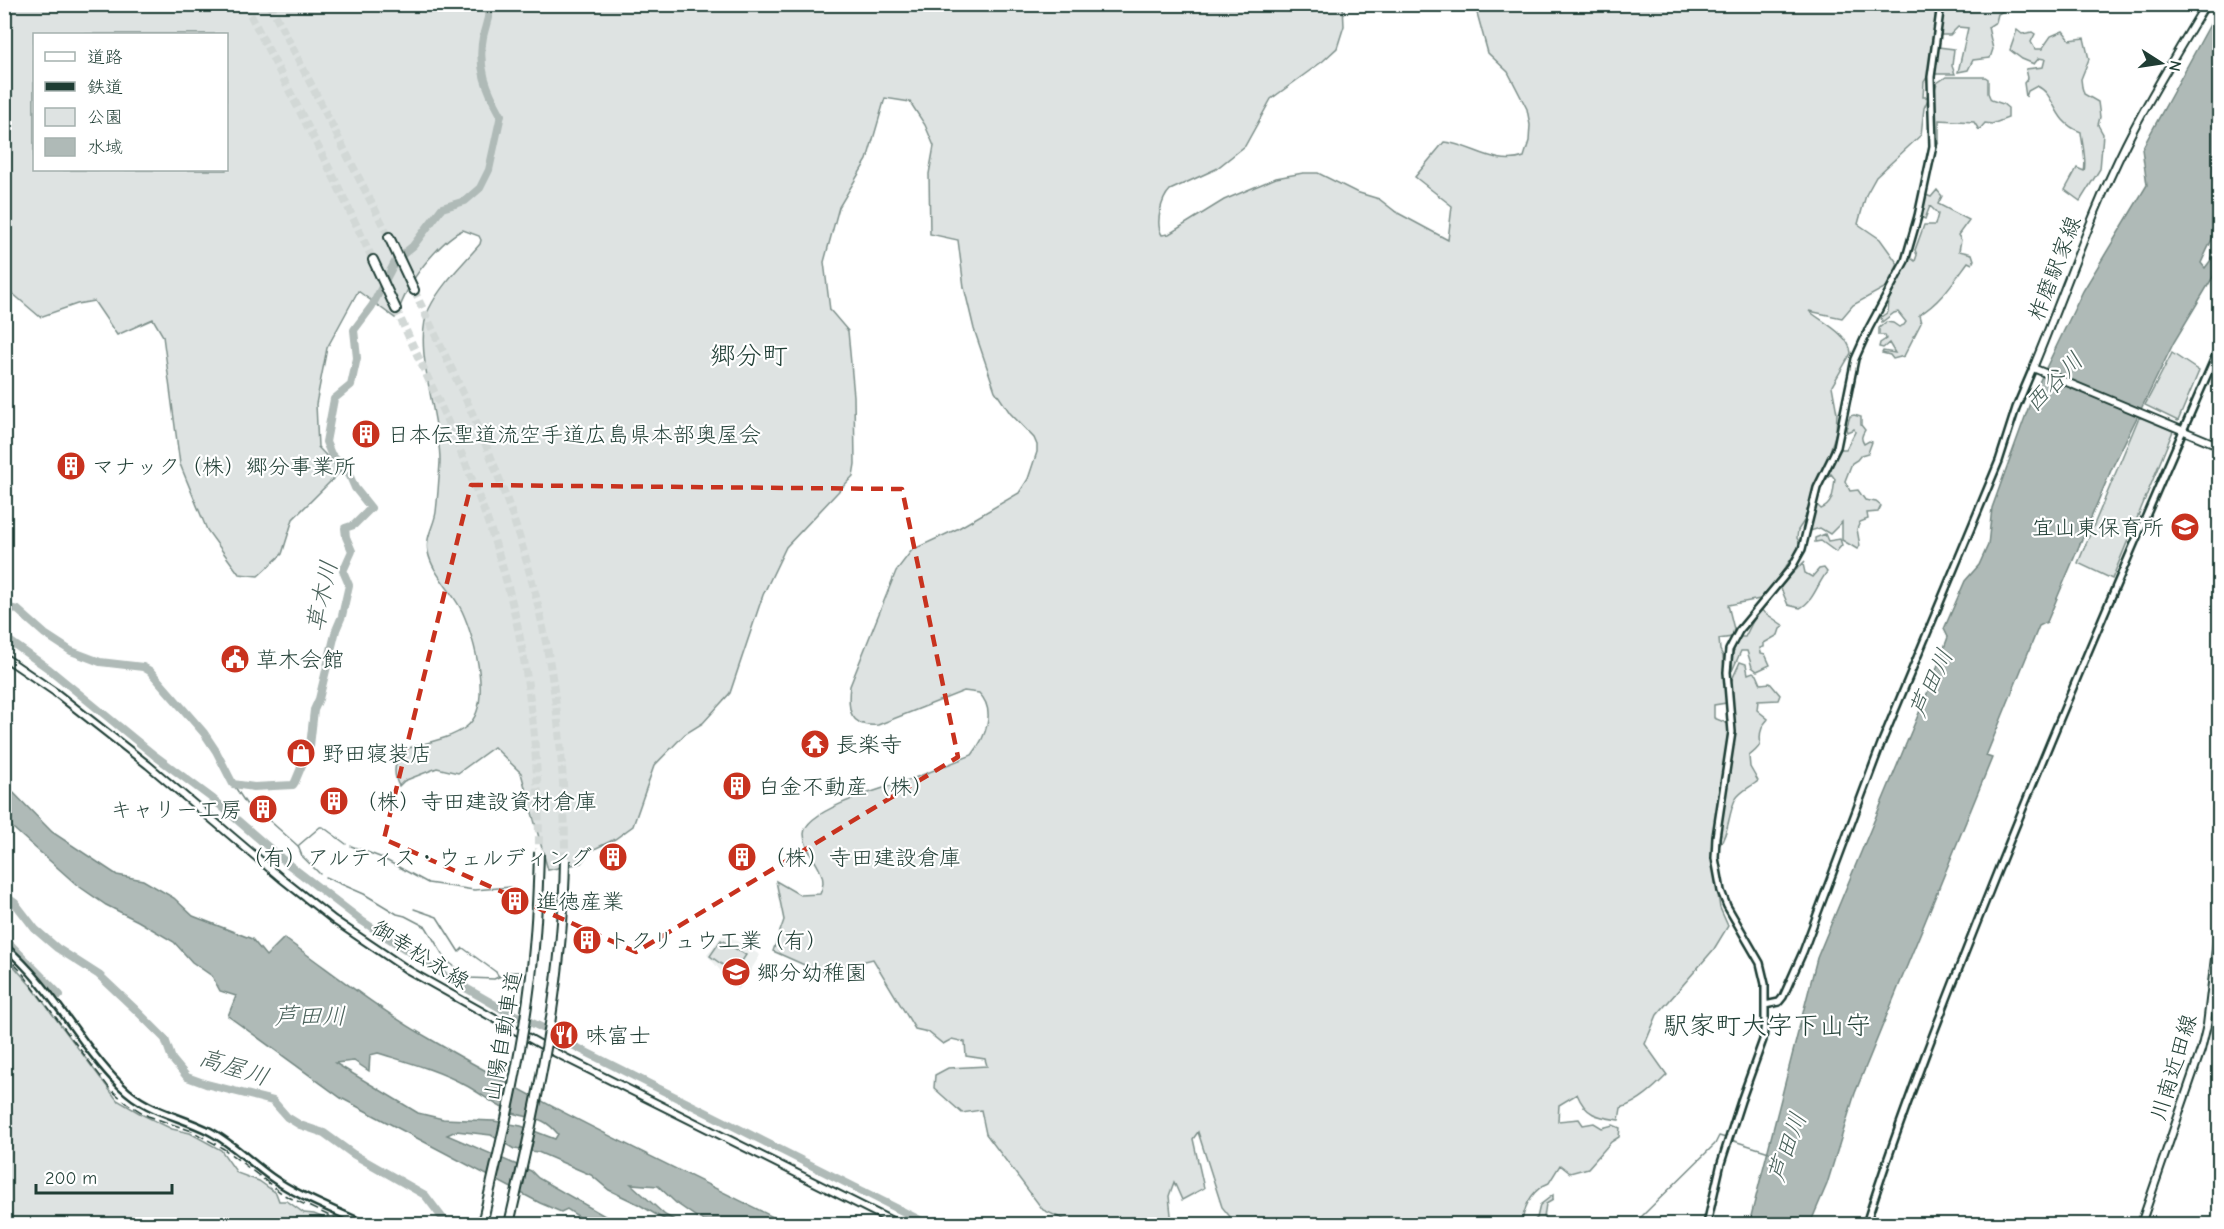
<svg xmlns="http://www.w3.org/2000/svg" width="2224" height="1229" font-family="'Comic Neue','Klee One',sans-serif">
<rect width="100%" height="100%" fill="#fff"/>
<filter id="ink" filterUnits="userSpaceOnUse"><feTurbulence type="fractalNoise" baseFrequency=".0167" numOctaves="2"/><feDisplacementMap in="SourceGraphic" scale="12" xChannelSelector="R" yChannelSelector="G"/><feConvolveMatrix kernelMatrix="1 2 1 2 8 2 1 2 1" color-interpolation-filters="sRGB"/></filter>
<g filter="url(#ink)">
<path fill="#eef1f0" d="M 724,933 L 760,955 L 740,988 L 737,990 L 707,955 Z"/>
<path fill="#dee3e2" stroke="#7e908b" stroke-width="1.5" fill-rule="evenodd" d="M 560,4 L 574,9 L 577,4 L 1343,5 L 1344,26 L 1337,48 L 1323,61 L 1271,99 L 1245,146 L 1216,169 L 1170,190 C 1161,199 1155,224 1162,235 L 1169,234 L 1224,200 L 1276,178 L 1303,173 L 1318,173 L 1356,192 L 1379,199 L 1396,212 L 1448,240 L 1452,206 L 1415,177 L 1444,142 C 1470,144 1496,167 1524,157 L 1529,141 L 1530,125 L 1527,109 L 1508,72 L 1488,53 L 1477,13 L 1479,5 L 1937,5 L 1929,74 L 1924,82 L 1923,97 L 1929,97 L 1924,108 L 1921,135 L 1876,177 L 1866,195 L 1858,224 L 1880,239 L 1898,264 L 1886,287 L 1853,305 L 1842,318 L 1809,311 C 1821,321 1850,335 1851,353 L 1832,386 L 1837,413 L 1836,432 L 1828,458 L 1815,485 L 1806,518 L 1798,530 L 1797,538 L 1801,545 L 1778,578 L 1760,599 L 1728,605 L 1734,629 L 1732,637 L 1719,639 L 1720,650 L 1723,656 L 1726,703 L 1714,705 L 1714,718 L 1729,724 L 1712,854 L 1720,908 L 1728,926 L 1714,949 L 1657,1015 L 1645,1044 L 1667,1075 C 1654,1088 1639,1102 1621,1108 L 1619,1120 C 1598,1117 1586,1116 1577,1094 L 1559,1105 L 1558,1121 L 1579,1119 L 1583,1125 L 1594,1123 L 1602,1128 L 1613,1125 L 1620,1128 L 1619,1137 L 1611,1142 L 1588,1168 L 1570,1173 L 1560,1165 L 1549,1183 C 1533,1189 1525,1205 1522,1221 L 1531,1223 L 1537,1218 L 1540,1205 L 1553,1195 L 1553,1200 L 1546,1204 L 1543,1224 L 1236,1224 L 1222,1207 L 1198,1132 L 1193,1139 L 1204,1188 L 1182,1200 L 1174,1182 L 1169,1196 L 1172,1224 L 1074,1224 L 1043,1210 L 986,1134 L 981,1110 L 962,1113 L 934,1088 L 935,1075 L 948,1068 L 987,1066 L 985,1059 L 966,1056 L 965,1042 L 952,1039 L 943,1044 L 928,1032 L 915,1029 L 873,959 L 820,972 L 773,951 L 784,920 L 776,881 L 800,895 L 820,894 C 832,871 804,856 804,834 C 804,809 891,786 912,779 C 932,771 952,763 972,755 C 985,738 997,711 979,693 L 964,691 L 878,725 C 850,728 847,710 850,686 L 896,571 L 912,550 L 957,529 L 1019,493 L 1028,479 L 1037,452 L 1037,445 L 1034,438 L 1010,413 L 995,391 L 974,329 L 964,287 L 958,240 L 930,234 L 929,174 L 934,146 L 925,125 L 910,102 L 885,98 L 867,160 L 839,207 L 824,262 L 830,310 L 848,331 L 854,396 L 855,464 L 853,476 L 786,547 L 763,595 L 730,693 L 703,723 L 685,734 L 654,766 L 633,826 L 615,839 L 590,851 L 581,863 L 548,870 L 521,773 L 494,747 L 458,773 L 437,768 L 404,781 L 399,786 C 392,773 395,762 402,750 C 421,744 451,739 466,727 C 494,706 474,637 462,611 C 452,591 432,573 428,552 C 425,537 434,526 436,512 C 438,495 439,479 440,462 C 441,420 411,345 429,309 C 441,284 463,264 480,244 L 481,240 L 479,236 L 463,230 C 446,237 420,267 411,284 C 405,294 400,307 395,318 L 358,291 L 327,348 L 316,404 L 318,447 L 341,471 L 293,519 L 282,554 L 258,576 L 239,574 L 207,530 L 180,464 L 163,336 L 153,319 L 117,335 L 94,301 L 77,304 L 40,317 L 5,287 L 5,253 L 10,236 L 10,227 L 5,223 L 5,5 ZM 34,34 L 226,34 L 226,170 L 34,170 Z
M 1943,5 L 2011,5 L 2010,7 L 1998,14 L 1996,22 L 1988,27 L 1993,49 L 1990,58 L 1973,60 L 1968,70 L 1958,72 L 1968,28 L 1958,27 L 1950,35 L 1939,35 Z
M 2017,30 L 2022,34 L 2032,32 L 2035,34 L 2031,42 L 2035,49 L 2042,49 L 2051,36 L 2063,31 L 2070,40 L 2084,38 L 2089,59 L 2081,79 L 2082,87 L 2084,94 L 2098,102 L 2100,117 L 2098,125 L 2103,134 L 2100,169 L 2080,201 L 2065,190 L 2077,168 L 2084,171 C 2087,160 2082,144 2081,132 C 2051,121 2057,95 2037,86 L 2028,91 L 2026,97 L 2024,83 L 2028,78 L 2026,69 L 2043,67 L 2045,59 L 2039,58 L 2034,64 L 2022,59 L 2010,50 Z
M 1938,47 L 1954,49 L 1952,66 L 1955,74 L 1934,74 Z
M 1946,77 L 1985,77 L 1988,79 L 1988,93 L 1991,100 L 2003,104 L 2008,108 L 2008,118 L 1992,124 L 1985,123 L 1979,130 L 1974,122 L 1939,120 L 1939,142 L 1936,148 L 1933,96 L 1937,83 Z
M 1937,190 L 1942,196 L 1938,204 L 1969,220 L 1958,235 L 1961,240 L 1959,251 L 1972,254 L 1974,260 L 1972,264 L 1968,262 C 1954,281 1940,303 1919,315 L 1921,323 L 1904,356 L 1893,359 L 1890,355 L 1882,353 L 1883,351 L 1895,353 L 1889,343 L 1883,348 L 1879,347 L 1880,343 L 1886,339 L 1885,335 L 1879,335 L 1879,328 L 1886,322 L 1893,323 L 1899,327 L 1904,325 L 1906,322 L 1898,312 L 1894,313 L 1882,322 L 1881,317 L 1888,312 L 1889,300 L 1909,257 L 1915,261 L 1917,255 L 1915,250 L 1924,225 L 1935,225 L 1938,214 L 1930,206 L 1925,219 L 1921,217 L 1926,195 L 1931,197 Z
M 2172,353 L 2199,371 L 2178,421 L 2145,405 Z
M 1854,415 L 1861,417 L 1861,425 L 1865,430 C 1862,435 1860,438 1864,444 L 1869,441 L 1872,442 L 1868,453 L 1861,455 L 1857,460 L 1852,463 L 1845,481 L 1850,491 L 1858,490 L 1865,500 L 1876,502 L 1881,506 L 1878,512 L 1867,513 L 1868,519 L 1860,522 L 1857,529 L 1860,546 L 1857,549 L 1842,540 L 1842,522 L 1830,534 L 1820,528 L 1810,531 L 1816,504 L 1821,509 C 1834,504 1833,491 1835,479 L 1831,474 L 1825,481 L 1824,479 L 1839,449 L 1846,449 L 1855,432 L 1854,429 L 1847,432 L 1846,429 L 1850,416 Z
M 2139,417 L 2173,431 L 2112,579 L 2078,563 Z
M 1825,534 L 1828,541 L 1840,539 L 1842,545 L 1836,552 L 1821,541 L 1815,542 L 1815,538 Z
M 1805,561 L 1803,564 L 1805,573 L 1812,577 L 1819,569 L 1824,568 L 1827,572 C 1817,584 1814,601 1800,608 L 1788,605 L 1780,586 Z
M 1761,610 L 1784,626 L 1780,629 L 1778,635 L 1764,643 L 1764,647 L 1760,648 L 1761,653 L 1765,654 L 1770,665 L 1757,671 L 1752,667 L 1747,651 L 1741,651 L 1732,671 L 1732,655 L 1739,637 L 1745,637 L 1756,615 Z
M 1740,662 L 1746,664 L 1748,674 L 1753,672 L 1757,675 L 1761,684 L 1770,683 L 1780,695 L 1778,700 L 1758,701 L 1757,710 L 1768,719 C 1766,722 1763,724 1762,728 C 1756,743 1768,741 1749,756 L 1750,767 L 1758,781 C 1751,787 1740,791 1735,800 C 1728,815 1729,833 1719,846 L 1735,724 L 1731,682 Z
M 721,940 L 746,955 L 734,973 L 710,956 Z
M 5,956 L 32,987 L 117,1100 L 143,1115 L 172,1129 L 190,1133 L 221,1150 L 237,1173 L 259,1181 L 276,1193 L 279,1201 L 287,1201 L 304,1213 L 314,1214 L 339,1224 L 5,1224 Z"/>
<path fill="#afbab7" stroke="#758883" stroke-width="1.5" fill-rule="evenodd" d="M 2219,8 L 2219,224 L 2201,263 L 2205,268 L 2219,249 L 2219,267 L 2174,342 L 2112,468 L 2047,622 L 2039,626 L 1986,756 L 1992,758 L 1855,1093 L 1827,1184 L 1810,1224 L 1749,1224 L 1817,958 L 1931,684 L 1948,637 L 1944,629 L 1965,581 L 1979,565 L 1988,545 L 1992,508 L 2033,395 L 2083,291 L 2147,185 L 2142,149 Z
M 5,784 L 52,832 L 117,875 L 143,880 L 174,898 L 193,916 L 252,939 L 266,956 L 284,938 C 332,972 379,1010 430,1039 C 545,1107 668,1164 787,1224 L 713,1224 L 698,1218 L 676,1203 L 658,1186 L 631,1184 L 665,1215 L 682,1224 L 672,1224 L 638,1204 L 609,1190 L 591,1175 L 538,1152 L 514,1149 L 491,1135 L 456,1131 L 447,1135 L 531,1171 L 538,1178 L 619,1224 L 590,1224 L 567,1209 L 561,1212 L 540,1203 L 341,1098 L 228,1016 L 236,996 L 220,991 L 212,976 L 192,962 L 174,942 L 138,921 L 106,905 L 77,885 L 5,821 ZM 378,1053 C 407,1062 438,1070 465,1085 C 479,1092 500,1109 513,1113 C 534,1120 542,1115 558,1134 L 555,1139 L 521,1126 L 494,1121 L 443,1119 L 418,1113 L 335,1063 L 354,1061 L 369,1071 L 370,1055 Z"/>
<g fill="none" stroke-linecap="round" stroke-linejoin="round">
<path stroke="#758883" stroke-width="1.5" d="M 233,784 L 247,805 L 270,821 L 298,846 L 302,856 L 320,874
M 299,845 L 320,827 L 323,827 L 346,844
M 351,846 L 380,857 L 428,883 L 474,890 L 511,887
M 325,877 L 364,894 L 397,914 L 405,916 L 426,927 L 446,960 L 469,978 L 494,979 L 510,972 L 523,972
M 414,909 L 437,917 L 459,952 L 463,948 L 496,972 L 499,977
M 1731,1140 L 1769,1152
M 1634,1224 L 1715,1144 L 1719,1136 L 1726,1138"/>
<path stroke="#afbab7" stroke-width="8" d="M 4,607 L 18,610 L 45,634 L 71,651 L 100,662 L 143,667 L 150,671 L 204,733 L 216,751 L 233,784 L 254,787 L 293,785 L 295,782 L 310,746 L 314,710 L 319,699 L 336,630 L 342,616 L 349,585 L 343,571 L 352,551 L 346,537 L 345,528 L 354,525 L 371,508 L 355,488 L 348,472 L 331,454 L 326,442 L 334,399 L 351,385 L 357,358 L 354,330 L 372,306 L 396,260 L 413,246 L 442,208 L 465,201 L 480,188 L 489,170 L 501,115 C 487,90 477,67 483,37 C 485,27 490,15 490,4
M 4,637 L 49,669 L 154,755 L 213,799 L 288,864 L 362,921 L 452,980 L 502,1009 L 545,1029
M 4,895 L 15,903 L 35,929 L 57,948 L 99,975 L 135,1009 L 165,1039 L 172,1059 L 187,1077 L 206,1084 L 273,1101 L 287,1117 L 300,1125 L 324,1133 L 353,1154 L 425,1195 L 447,1224
M 4,938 L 60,995
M 559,1035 L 576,1047 L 928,1224"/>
<path stroke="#d2d8d6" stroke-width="8" stroke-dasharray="8 4" stroke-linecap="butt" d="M 245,4 L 335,180 L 373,260
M 270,4 L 389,237
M 414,290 C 443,353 476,415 500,481 C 548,609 565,724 565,860
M 396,309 C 435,394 477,479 503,569 C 530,661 539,756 539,852"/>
<g stroke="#1f3d34" stroke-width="10">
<path id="minor" d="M 4,946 C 52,986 78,1043 121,1086 C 147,1112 177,1115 209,1131 C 232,1143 250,1162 271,1177 C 299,1197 333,1209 364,1224
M 1765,1005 L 1779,1002 L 1783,997 L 1803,952 L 1881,744 L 1999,461 L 2016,408 L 2033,368
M 1707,1224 L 1721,1163 L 1741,1101 L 1763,1040 L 1765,1022 L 1765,984 L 1760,963 L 1727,906 L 1721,891 L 1715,858 L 1716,837 L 1732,732 L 1727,672 L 1729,650 L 1739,631 L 1792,567 L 1802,549 L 1817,488 L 1837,447 L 1855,359 L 1869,328 L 1905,261 L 1918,216 L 1933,146 L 1931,77 L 1941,4
M 1866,1224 C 1902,1111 1946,1000 1990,890 C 2063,707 2141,526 2220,346"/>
</g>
<g stroke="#1f3d34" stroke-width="10">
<path id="major" d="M 2206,4 C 2178,51 2150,96 2126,144 C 2090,216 2064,294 2033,368 L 2220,446
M 4,657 L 55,692 L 148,765 L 281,878 L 334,920 L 408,970 L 552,1051 L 898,1224
M 2141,1224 L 2201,1050 L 2207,1025 L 2220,916"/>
</g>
<g stroke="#1f3d34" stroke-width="12">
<path id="highway" d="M 389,237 L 414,290
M 373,260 L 396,309"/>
</g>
<use href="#minor" stroke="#fff" stroke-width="5"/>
<use href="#major" stroke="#fff" stroke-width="6"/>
<use href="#highway" stroke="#fff" stroke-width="8"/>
<path stroke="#1f3d34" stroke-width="1.5" stroke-dasharray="9 4.5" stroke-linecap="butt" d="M 4,954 L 20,970 L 110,1089 L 128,1104 L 148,1116 L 192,1131 L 224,1149 L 284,1195 L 347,1224"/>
<g stroke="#1f3d34" stroke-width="12" stroke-linecap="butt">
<path id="highway-bridge" d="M 482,1224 C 501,1142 521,1060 531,976 C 536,935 538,893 539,852
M 509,1224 C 537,1104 563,985 565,860"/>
</g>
<use href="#highway-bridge" stroke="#fff" stroke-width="8"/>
</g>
</g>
<path fill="none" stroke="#c8321e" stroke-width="4.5" stroke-dasharray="12 8" stroke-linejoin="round" d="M 471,485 L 902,489 L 958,757 L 636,952 L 384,839 Z"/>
<defs>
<g id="building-disc" transform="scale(1.5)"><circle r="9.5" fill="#c8321e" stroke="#fff"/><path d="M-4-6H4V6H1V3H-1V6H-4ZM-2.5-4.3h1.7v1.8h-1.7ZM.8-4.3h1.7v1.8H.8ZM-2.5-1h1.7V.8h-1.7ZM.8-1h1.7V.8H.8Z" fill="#fff"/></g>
<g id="school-disc" transform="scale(1.5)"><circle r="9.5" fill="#c8321e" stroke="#fff"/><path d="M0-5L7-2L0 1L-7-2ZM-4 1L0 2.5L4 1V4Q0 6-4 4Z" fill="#fff"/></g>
<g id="civic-disc" transform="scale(1.5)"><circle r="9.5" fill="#c8321e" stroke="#fff"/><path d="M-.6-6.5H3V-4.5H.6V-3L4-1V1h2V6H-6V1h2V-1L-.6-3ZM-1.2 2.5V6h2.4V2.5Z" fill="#fff"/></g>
<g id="temple-disc" transform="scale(1.5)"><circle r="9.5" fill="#c8321e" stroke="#fff"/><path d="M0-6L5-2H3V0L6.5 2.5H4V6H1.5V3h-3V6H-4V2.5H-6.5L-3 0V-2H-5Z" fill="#fff"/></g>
<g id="shop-disc" transform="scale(1.5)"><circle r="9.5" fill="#c8321e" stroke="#fff"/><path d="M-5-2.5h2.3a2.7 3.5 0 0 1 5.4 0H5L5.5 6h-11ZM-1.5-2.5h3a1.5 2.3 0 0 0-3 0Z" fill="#fff"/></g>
<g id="restaurant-disc" transform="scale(1.5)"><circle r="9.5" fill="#c8321e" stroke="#fff"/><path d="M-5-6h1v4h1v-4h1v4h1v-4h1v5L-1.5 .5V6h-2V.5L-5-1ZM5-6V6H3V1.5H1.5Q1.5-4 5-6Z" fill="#fff"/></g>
</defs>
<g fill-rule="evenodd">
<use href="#building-disc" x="366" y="434"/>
<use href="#building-disc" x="71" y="466"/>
<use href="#school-disc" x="2185" y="527"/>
<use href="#civic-disc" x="235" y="659"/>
<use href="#temple-disc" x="815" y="744"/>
<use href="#shop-disc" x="301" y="753"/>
<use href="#building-disc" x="737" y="786"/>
<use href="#building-disc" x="334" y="801"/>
<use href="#building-disc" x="263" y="809"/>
<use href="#building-disc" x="613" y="857"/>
<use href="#building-disc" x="742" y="857"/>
<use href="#building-disc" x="515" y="901"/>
<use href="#building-disc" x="587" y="940"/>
<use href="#school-disc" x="736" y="972"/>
<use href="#restaurant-disc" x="564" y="1035"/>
</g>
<g text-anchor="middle" stroke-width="4.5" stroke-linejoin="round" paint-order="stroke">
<g font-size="22" fill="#1f3d34" stroke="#fff">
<text transform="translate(2054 268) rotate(-69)" y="8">柞磨駅家線</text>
<text transform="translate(421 954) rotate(32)" y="8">御幸松永線</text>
<text transform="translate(502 1036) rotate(-80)" y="8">山陽自動車道</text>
<text transform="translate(2173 1067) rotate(-73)" y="8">川南近田線</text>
</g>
<g font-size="22" fill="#1f3d34" stroke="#fff" text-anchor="start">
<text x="387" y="442">日本伝聖道流空手道広島県本部奥屋会</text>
<text x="92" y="474">マナック（株）郷分事業所</text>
<text x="2164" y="535" text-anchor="end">宜山東保育所</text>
<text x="256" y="667">草木会館</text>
<text x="836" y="752">長楽寺</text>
<text x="322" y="761">野田寝装店</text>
<text x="758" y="794">白金不動産（株）</text>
<text x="355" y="809">（株）寺田建設資材倉庫</text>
<text x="242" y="817" text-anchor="end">キャリー工房</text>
<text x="592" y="865" text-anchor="end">（有）アルティス・ウェルディング</text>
<text x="763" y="865">（株）寺田建設倉庫</text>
<text x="536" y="909">進徳産業</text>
<text x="608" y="948">トクリュウ工業（有）</text>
<text x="757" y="980">郷分幼稚園</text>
<text x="585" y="1043">味富士</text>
</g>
<g font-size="24" font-style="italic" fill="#4a625b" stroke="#fff">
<text transform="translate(2054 382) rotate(-46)" y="8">西谷川</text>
<text transform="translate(322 596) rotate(-78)" y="8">草木川</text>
<text transform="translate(1931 683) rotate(-65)" y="8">芦田川</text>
<text x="310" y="1024">芦田川</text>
<text transform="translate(234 1067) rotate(18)" y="8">高屋川</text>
<text transform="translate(1787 1147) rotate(-70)" y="8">芦田川</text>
</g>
<g font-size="26" fill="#1f3d34" stroke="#fff">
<text x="749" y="364">郷分町</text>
<text x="1767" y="1034">駅家町大字下山守</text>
</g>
</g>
<rect width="2224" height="1229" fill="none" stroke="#fff" stroke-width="24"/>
<rect x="12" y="12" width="2200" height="1205" fill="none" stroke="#1f3d34" stroke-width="2" filter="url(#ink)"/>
<rect x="33" y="33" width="195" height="138" fill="#ffffff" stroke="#a5b1ae" stroke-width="1.5"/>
<rect x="45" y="52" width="30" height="9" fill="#ffffff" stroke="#a5b1ae" stroke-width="1.5"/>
<text x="87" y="63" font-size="18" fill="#1f3d34">道路</text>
<rect x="45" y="82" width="30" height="9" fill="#1f3d34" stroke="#a5b1ae" stroke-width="1.5"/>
<text x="87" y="93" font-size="18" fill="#1f3d34">鉄道</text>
<rect x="45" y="108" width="30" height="18" fill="#dee3e2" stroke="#a5b1ae" stroke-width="1.5"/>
<text x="87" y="123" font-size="18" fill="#1f3d34">公園</text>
<rect x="45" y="138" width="30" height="18" fill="#afbab7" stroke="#a5b1ae" stroke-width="1.5"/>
<text x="87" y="153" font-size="18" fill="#1f3d34">水域</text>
<g transform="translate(2161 63) rotate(102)" stroke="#ffffff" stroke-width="4.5" paint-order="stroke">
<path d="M0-4.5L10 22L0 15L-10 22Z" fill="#1f3d34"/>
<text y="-9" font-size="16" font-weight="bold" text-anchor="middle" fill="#1f3d34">N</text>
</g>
<path d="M36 1184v9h136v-9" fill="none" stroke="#1f3d34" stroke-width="3"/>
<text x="45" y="1184" font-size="18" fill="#1f3d34" stroke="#ffffff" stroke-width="4.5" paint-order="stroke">200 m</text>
</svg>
